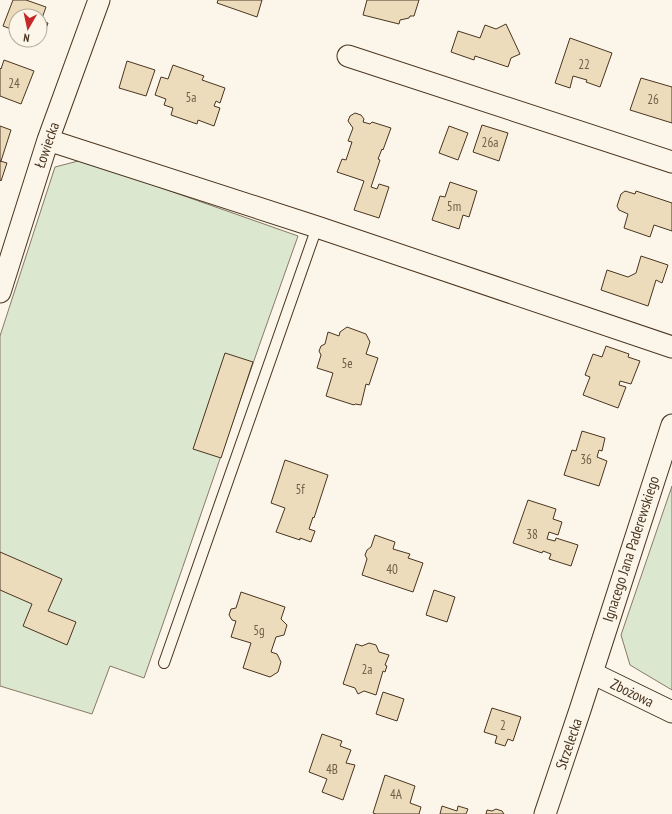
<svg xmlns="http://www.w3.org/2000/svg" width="672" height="814" font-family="'PT Sans Narrow',sans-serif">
<rect width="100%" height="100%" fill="#fbf6e9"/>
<path fill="#dce7d0" stroke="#887966" d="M 82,160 L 298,236 C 245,383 196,531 144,678 L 110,666 L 92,714 L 0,686 L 0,336 L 55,167 Z
M 672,486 L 672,690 L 630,665 L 621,635 Z"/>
<path fill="#ecdcbc" stroke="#4a3520" d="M 13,0 L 26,0 L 46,7 L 41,21 L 48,23 L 44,34 L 40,33 L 40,16 L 16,16 L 16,31 L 3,26 Z
M 218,0 L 262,0 L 257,17 L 217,3 Z
M 367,0 L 419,0 L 414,16 L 410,16 L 409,18 L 400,20 L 399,24 L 363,15 Z
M 506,24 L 520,54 L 511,58 L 508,67 L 475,56 L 474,60 L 451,52 L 458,31 L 480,38 L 485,25 L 496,29 Z
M 570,38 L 612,53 L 600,87 L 586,82 L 587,80 L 573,76 L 570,88 L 555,83 Z
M 4,60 L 34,71 L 21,104 L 0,96 L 0,68 L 1,69 Z
M 127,61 L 155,70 L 146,96 L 119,88 Z
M 173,65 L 204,76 L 202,80 L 225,88 L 220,103 L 216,101 L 214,106 L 220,108 L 214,126 L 198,120 L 197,124 L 171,115 L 173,108 L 164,105 L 166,99 L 155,95 L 161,77 L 168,79 Z
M 641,78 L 672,87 L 672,123 L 630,110 Z
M 355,113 L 361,115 L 364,119 L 363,122 L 370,124 L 372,122 L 391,128 L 383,150 L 382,149 L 378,159 L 380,160 L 371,187 L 377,189 L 379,184 L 389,187 L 379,218 L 354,210 L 364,181 L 337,172 L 342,159 L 346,160 L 352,142 L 348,141 L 353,128 L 348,121 L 350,116 Z
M 482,125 L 508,133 L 499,161 L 473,152 Z
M 0,126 L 11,130 L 1,161 L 0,161 Z
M 449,126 L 468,133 L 458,160 L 439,153 Z
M 0,161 L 7,163 L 1,181 L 0,180 Z
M 450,182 L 477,191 L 469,217 L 463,215 L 459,229 L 432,220 L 440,196 L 445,197 Z
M 625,191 L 635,194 L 636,191 L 672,203 L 672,231 L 654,225 L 650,237 L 624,228 L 628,214 L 619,210 L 617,206 L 621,194 Z
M 641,256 L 668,265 L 662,283 L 656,280 L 648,306 L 601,290 L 607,270 L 628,277 L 636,273 Z
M 347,327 L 366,334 L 370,342 L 366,354 L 378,358 L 369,385 L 366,384 L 361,405 L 355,404 L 354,405 L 326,396 L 333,373 L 317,368 L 321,355 L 319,351 L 321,346 L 325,344 L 328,332 L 339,336 L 340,332 Z
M 606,346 L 629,354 L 628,357 L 640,361 L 631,384 L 620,381 L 619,385 L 626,387 L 618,408 L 583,395 L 590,377 L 585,375 L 593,354 L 602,357 Z
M 225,353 L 253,362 L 221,458 L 193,449 Z
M 582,431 L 605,438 L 602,451 L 599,450 L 597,457 L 607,461 L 599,486 L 564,475 L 572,450 L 576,451 Z
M 285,460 L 328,475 L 314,518 L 313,517 L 309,529 L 315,531 L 311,542 L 300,538 L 300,540 L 276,532 L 285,508 L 271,503 Z
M 528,500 L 556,509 L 553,519 L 562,522 L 558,535 L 549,532 L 547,539 L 555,541 L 556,538 L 578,545 L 571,566 L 549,559 L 551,554 L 543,551 L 542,553 L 513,543 Z
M 375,535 L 395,542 L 393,549 L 410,554 L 408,558 L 423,563 L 413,592 L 362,575 L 367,559 L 365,555 L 367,550 L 371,547 Z
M 0,552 L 62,579 L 48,611 L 76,622 L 67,645 L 23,626 L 32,604 L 0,590 Z
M 434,590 L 455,597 L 447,622 L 426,615 Z
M 241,592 L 285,607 L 281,619 L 287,625 L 284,635 L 276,637 L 271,652 L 277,654 L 281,662 L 278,672 L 270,677 L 243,668 L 251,643 L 231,637 L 236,621 L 232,620 L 229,615 L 231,609 L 236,608 Z
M 369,643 L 376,645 L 379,652 L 389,655 L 385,665 L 387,666 L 385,672 L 383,671 L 376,695 L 364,691 L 358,694 L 355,688 L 343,684 L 356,644 L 362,646 Z
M 383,692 L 404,699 L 397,721 L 376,714 Z
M 492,708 L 521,717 L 513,741 L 508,739 L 505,746 L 495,743 L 497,736 L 484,732 Z
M 322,734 L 342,741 L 340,746 L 351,750 L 346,763 L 355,765 L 343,800 L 322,792 L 327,779 L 309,772 Z
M 385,775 L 415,786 L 410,803 L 421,807 L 419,814 L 376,814 L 373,813 Z
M 442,806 L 457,811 L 458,806 L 468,809 L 466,814 L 440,814 Z
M 496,809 L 502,811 L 504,814 L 486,814 L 487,810 L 492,811 Z"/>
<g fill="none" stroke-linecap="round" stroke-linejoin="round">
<g stroke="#4a3520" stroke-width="12">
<path id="service" d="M 164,663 L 317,227"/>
</g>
<g stroke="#4a3520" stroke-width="23">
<path id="minor" d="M 348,56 L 672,162
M 48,140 L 317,227 L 672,347
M 0,292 L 48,140 L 99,0
M 592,673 L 672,712
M 545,814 L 580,710 L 672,425"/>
</g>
<use href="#service" stroke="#fbf6e9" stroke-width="10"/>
<use href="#minor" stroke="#fbf6e9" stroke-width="21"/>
</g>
<g text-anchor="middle" stroke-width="3" stroke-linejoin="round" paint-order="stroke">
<g font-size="13" fill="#725f47">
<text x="584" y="69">22</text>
<text x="14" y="88">24</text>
<text x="191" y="102">5a</text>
<text x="653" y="104">26</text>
<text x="490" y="147">26a</text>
<text x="454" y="211">5m</text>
<text x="347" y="368">5e</text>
<text x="586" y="464">36</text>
<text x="300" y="494">5f</text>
<text x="532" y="539">38</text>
<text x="392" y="574">40</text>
<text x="259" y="635">5g</text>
<text x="367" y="674">2a</text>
<text x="503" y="730">2</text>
<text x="332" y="774">4B</text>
<text x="396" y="799">4A</text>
</g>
<g font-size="15" fill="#4a3520" stroke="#fbf6e9">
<text transform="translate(47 145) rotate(-71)" y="5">Łowiecka</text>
<text transform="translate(631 549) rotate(-72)" y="5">Ignacego Jana Paderewskiego</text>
<text transform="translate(632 693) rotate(26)" y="5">Zbożowa</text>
<text transform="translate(569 744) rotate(-71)" y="5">Strzelecka</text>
</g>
</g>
<g transform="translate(28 28) rotate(189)"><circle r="19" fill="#fbf6e9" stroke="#b4a999"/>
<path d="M0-3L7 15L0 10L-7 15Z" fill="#c62828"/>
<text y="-6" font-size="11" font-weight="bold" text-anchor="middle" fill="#4a3520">N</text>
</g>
</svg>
